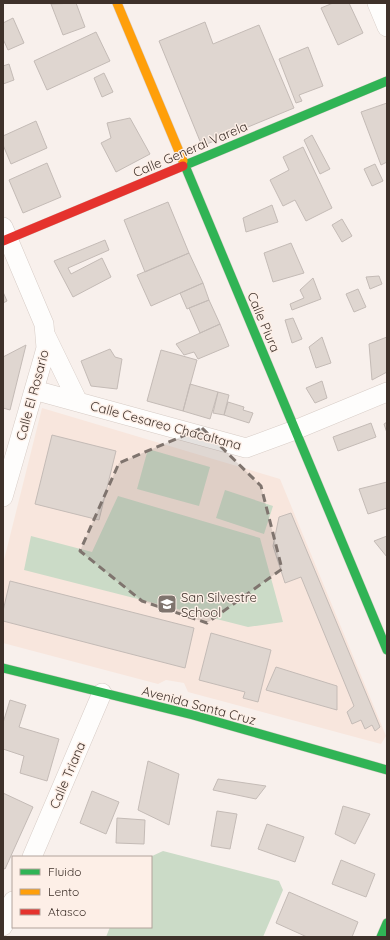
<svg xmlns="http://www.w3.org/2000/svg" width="390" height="940" font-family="Quicksand,sans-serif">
<rect width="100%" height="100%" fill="#f8f0ec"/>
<path fill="#f8e6dd" d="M 42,408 L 280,479 L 386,736 L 381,744 L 188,692 L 184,683 L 166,680 L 158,684 L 3,643 L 3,564 Z"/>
<path fill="#cbdbc7" d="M 148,449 L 210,467 L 199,506 L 137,489 Z
M 225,490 L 273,506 L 264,534 L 216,518 Z
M 118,496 L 260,538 L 283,622 L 248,627 L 24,570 L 31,536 L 92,552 Z
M 163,851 L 279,881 L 283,890 L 263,937 L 106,937 L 110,927 L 151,927 L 150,857 Z"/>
<path fill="#dfd6d0" stroke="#c4bbb6" d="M 76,3 L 85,27 L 63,35 L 51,4 Z
M 333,3 L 349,3 L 363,33 L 338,45 L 321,8 Z
M 13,18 L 24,43 L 8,50 L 3,39 L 3,23 Z
M 205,22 L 213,44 L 259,25 L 294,108 L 202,146 L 159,41 Z
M 96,32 L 110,61 L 47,90 L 34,61 Z
M 308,47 L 323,86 L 299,95 L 302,101 L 296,103 L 279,59 Z
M 9,64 L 14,80 L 3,84 L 3,66 Z
M 104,73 L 113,92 L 102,97 L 94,78 Z
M 387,103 L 387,162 L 381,165 L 361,112 Z
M 130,118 L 150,154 L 116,172 L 101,143 L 111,138 L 107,123 Z
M 36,121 L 47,148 L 11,164 L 3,145 L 3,136 Z
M 312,135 L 330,169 L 320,174 L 304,140 Z
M 303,147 L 332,208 L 306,221 L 295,200 L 283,206 L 270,180 L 289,170 L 283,157 Z
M 47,163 L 61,197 L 23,213 L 9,180 Z
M 375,164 L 383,181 L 372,186 L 364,169 Z
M 168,202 L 189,253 L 145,272 L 124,220 Z
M 272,205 L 278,222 L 246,232 L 243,218 Z
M 342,219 L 352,236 L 342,242 L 332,225 Z
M 105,240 L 109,250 L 68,268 L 71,274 L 102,258 L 111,277 L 73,297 L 54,261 Z
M 291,243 L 304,273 L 273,282 L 264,253 Z
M 189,253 L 203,283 L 151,306 L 137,275 Z
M 379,276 L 382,284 L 370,289 L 366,277 Z
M 313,278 L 321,299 L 292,310 L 290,304 L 304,298 L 300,290 Z
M 203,283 L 209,300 L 187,309 L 180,293 Z
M 358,289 L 366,307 L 354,312 L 346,294 Z
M 3,292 L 7,301 L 3,303 Z
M 209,300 L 220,324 L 200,333 L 189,308 Z
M 293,318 L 302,339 L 292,343 L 285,320 Z
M 220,324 L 229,346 L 198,359 L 194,352 L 184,355 L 176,344 Z
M 322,337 L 331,363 L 316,368 L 309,347 Z
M 387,337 L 387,372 L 372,380 L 369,344 Z
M 26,345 L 10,410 L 3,408 L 3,357 Z
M 110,349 L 115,357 L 122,359 L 117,389 L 91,386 L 81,361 Z
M 161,350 L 197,360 L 183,411 L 147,401 Z
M 322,381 L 327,398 L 315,403 L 306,388 Z
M 190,384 L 218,392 L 210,419 L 183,411 Z
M 218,392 L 229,395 L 224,415 L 213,413 Z
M 228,402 L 244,407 L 243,410 L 253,413 L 249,423 L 224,415 Z
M 387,422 L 387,433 L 384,424 Z
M 371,423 L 376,437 L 338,451 L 333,437 Z
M 52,435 L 116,451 L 99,520 L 35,504 Z
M 387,482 L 387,508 L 368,514 L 359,489 Z
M 291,513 L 380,727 L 375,731 L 372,725 L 365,729 L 361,720 L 352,724 L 347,712 L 354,706 L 301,577 L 285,583 L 273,546 L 279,517 Z
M 387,536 L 387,557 L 374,541 Z
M 10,581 L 194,628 L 185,668 L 3,621 L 3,611 Z
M 211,633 L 271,650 L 258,702 L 243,698 L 245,692 L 199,680 Z
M 276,667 L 337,686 L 337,710 L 266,690 Z
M 10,700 L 26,705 L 19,727 L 59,739 L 47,781 L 20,773 L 24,756 L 3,749 L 3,723 Z
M 148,761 L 179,774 L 169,825 L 138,810 Z
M 218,779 L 266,786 L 256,799 L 213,790 Z
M 92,791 L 119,802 L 106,834 L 80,823 Z
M 3,793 L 33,807 L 5,869 L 3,868 Z
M 343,806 L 370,814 L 355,844 L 335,834 Z
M 217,811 L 237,814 L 230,849 L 211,846 Z
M 117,818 L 145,820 L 144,844 L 116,843 Z
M 267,824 L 304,837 L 295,862 L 258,849 Z
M 341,860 L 375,874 L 366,897 L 332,884 Z
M 289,892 L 358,922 L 352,937 L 307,937 L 276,923 Z"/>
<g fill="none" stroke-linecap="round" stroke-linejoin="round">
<g stroke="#d7ccc6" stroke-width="20">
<path id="street" d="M 377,3 L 387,27
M 3,227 L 44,324 L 46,348 L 43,359 L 3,497
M 46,336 L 78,402
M 34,390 L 246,448 L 295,430 L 387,392
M 32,857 L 102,693
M 3,926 L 13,901"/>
</g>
<g stroke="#d7ccc6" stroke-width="10">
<path id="fast" d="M 183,161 L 387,650
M 183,166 L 387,81
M 3,668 L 193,715 L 387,770
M 381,937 L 387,923"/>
</g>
<g stroke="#d7ccc6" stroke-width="10">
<path id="slow" d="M 117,3 L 183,161"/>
</g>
<g stroke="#d7ccc6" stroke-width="10">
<path id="jam" d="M 3,241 L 183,166"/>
</g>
<use href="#street" stroke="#fefdfc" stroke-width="19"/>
<use href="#fast" stroke="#30b455" stroke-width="9"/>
<use href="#slow" stroke="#ff9f0a" stroke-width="9"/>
<use href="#jam" stroke="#e5322d" stroke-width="9"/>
</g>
<path fill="#7f746e" fill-opacity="0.2" stroke="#7f746e" stroke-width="3" stroke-dasharray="8 5" stroke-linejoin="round" d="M 202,428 L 261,486 L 282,569 L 207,623 L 142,601 L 80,551 L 119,463 Z"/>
<defs>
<g id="school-square" transform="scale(1)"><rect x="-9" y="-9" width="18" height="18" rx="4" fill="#7f746e" stroke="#fdefe7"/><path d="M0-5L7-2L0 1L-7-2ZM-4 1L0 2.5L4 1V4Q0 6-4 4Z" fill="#fff"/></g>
</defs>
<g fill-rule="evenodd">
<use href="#school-square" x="167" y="604"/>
</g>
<g text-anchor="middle" stroke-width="3" stroke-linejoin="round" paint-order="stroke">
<g font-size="13" fill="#3e312a" stroke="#fdefe7">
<text transform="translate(190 149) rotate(-23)" y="5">Calle General Varela</text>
<text transform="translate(264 322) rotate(67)" y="5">Calle Piura</text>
<text transform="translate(32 395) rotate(-75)" y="5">Calle El Rosario</text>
<text transform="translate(166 425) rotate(15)" y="5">Calle Cesareo Chacaltana</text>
<text transform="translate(199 705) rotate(15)" y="5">Avenida Santa Cruz</text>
<text transform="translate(67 775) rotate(-67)" y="5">Calle Triana</text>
</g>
<g font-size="13" fill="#3e312a" stroke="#fdefe7" text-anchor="start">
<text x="181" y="602">San Silvestre<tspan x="181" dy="15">School</tspan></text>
</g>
</g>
<rect width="390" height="940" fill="none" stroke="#3e312a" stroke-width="8"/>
<rect x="12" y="856" width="140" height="72" fill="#fdefe7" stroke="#b1a39b"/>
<rect x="20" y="869" width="20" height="6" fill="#30b455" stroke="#b1a39b"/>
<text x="48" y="876" font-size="12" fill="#3e312a">Fluido</text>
<rect x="20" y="889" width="20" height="6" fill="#ff9f0a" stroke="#b1a39b"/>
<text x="48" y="896" font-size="12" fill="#3e312a">Lento</text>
<rect x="20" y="909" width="20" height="6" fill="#e5322d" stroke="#b1a39b"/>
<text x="48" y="916" font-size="12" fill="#3e312a">Atasco</text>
</svg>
